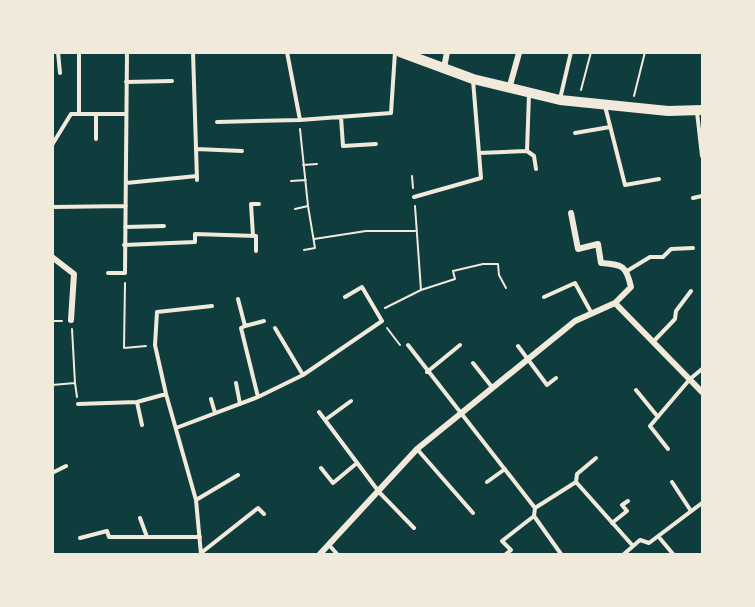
<svg xmlns="http://www.w3.org/2000/svg" width="755" height="607" font-family="'Space Grotesk',sans-serif">
<rect width="100%" height="100%" fill="#0f3d3e"/>
<g fill="none" stroke-linecap="round" stroke-linejoin="round">
<path stroke="#f1e9da" stroke-width="2" d="M 581,90 L 591,52
M 634,96 L 645,52
M 300,129 L 308,206 L 315,248 L 304,250
M 303,165 L 317,164
M 412,176 L 413,188
M 291,181 L 306,180
M 415,206 L 421,290
M 295,209 L 308,206
M 314,239 L 366,231 L 415,231
M 125,283 L 124,348 L 146,346
M 385,308 L 421,290 L 455,279 L 453,271 L 483,264 L 498,264 L 499,275 L 506,288
M 52,321 L 62,321
M 387,328 L 400,345
M 72,329 L 75,383
M 52,385 L 75,383 L 77,397"/>
<path stroke="#f1e9da" stroke-width="4" d="M 58,52 L 60,73
M 79,52 L 79,114
M 193,52 L 197,180
M 287,52 L 300,120
M 126,82 L 172,81
M 560,99 L 571,52
M 605,106 L 625,185 L 659,179
M 697,112 L 702,156
M 96,114 L 96,139
M 341,117 L 343,146 L 376,144
M 217,122 L 300,120 L 391,113 L 395,52
M 575,133 L 610,127
M 52,145 L 71,114 L 126,114
M 196,149 L 242,151
M 527,151 L 529,94
M 479,153 L 527,151 L 534,156 L 536,169
M 126,183 L 197,176
M 414,197 L 481,178 L 473,80
M 693,198 L 702,196
M 52,207 L 126,206
M 125,227 L 164,226
M 253,236 L 251,204 L 259,204
M 124,245 L 195,242 L 195,234 L 256,236 L 256,251
M 627,271 L 650,257 L 663,257 L 671,249 L 693,248
M 108,273 L 125,273 L 127,52
M 544,297 L 575,283 L 592,314
M 238,299 L 245,326 L 241,328 L 258,397
M 245,326 L 264,321
M 275,328 L 303,375
M 653,342 L 675,319 L 676,311 L 691,291
M 408,345 L 535,508 L 534,516 L 561,554
M 518,346 L 547,385 L 556,378
M 473,363 L 492,387
M 427,372 L 460,345
M 236,383 L 240,404
M 636,390 L 658,417
M 211,399 L 215,413
M 137,402 L 142,425
M 78,404 L 137,402 L 166,394
M 319,412 L 379,492 L 414,528
M 325,420 L 351,401
M 176,428 L 258,397 L 303,375 L 382,321 L 362,287 L 345,297
M 417,449 L 473,513
M 668,449 L 650,426 L 690,379 L 702,369
M 321,468 L 333,483 L 357,463
M 52,473 L 66,466
M 487,482 L 505,469
M 576,482 L 633,546
M 672,482 L 691,511
M 196,500 L 238,475
M 535,508 L 576,482 L 577,474 L 596,458
M 140,518 L 147,537
M 612,523 L 627,511 L 622,505 L 628,501
M 658,536 L 673,554
M 80,538 L 107,531 L 109,537 L 200,537
M 330,546 L 337,554
M 201,553 L 258,508 L 264,514
M 201,554 L 196,500 L 166,394 L 155,345 L 157,312 L 212,306
M 506,554 L 511,550 L 502,541 L 534,516
M 624,554 L 640,540 L 649,543 L 702,503"/>
<path stroke="#f1e9da" stroke-width="6" d="M 444,68 L 447,52
M 509,89 L 519,53
M 571,213 L 578,249 L 598,244 L 601,263 C 623,265 626,265 631,287 L 615,303 L 702,392
M 52,257 L 74,274 L 71,320
M 320,554 L 417,449 L 575,321 L 615,303"/>
<path stroke="#f1e9da" stroke-width="10" d="M 400,52 L 473,79 L 560,100 L 668,111 L 702,110"/>
</g>
<rect width="755" height="607" fill="none" stroke="#f1e9da" stroke-width="108"/>
</svg>
